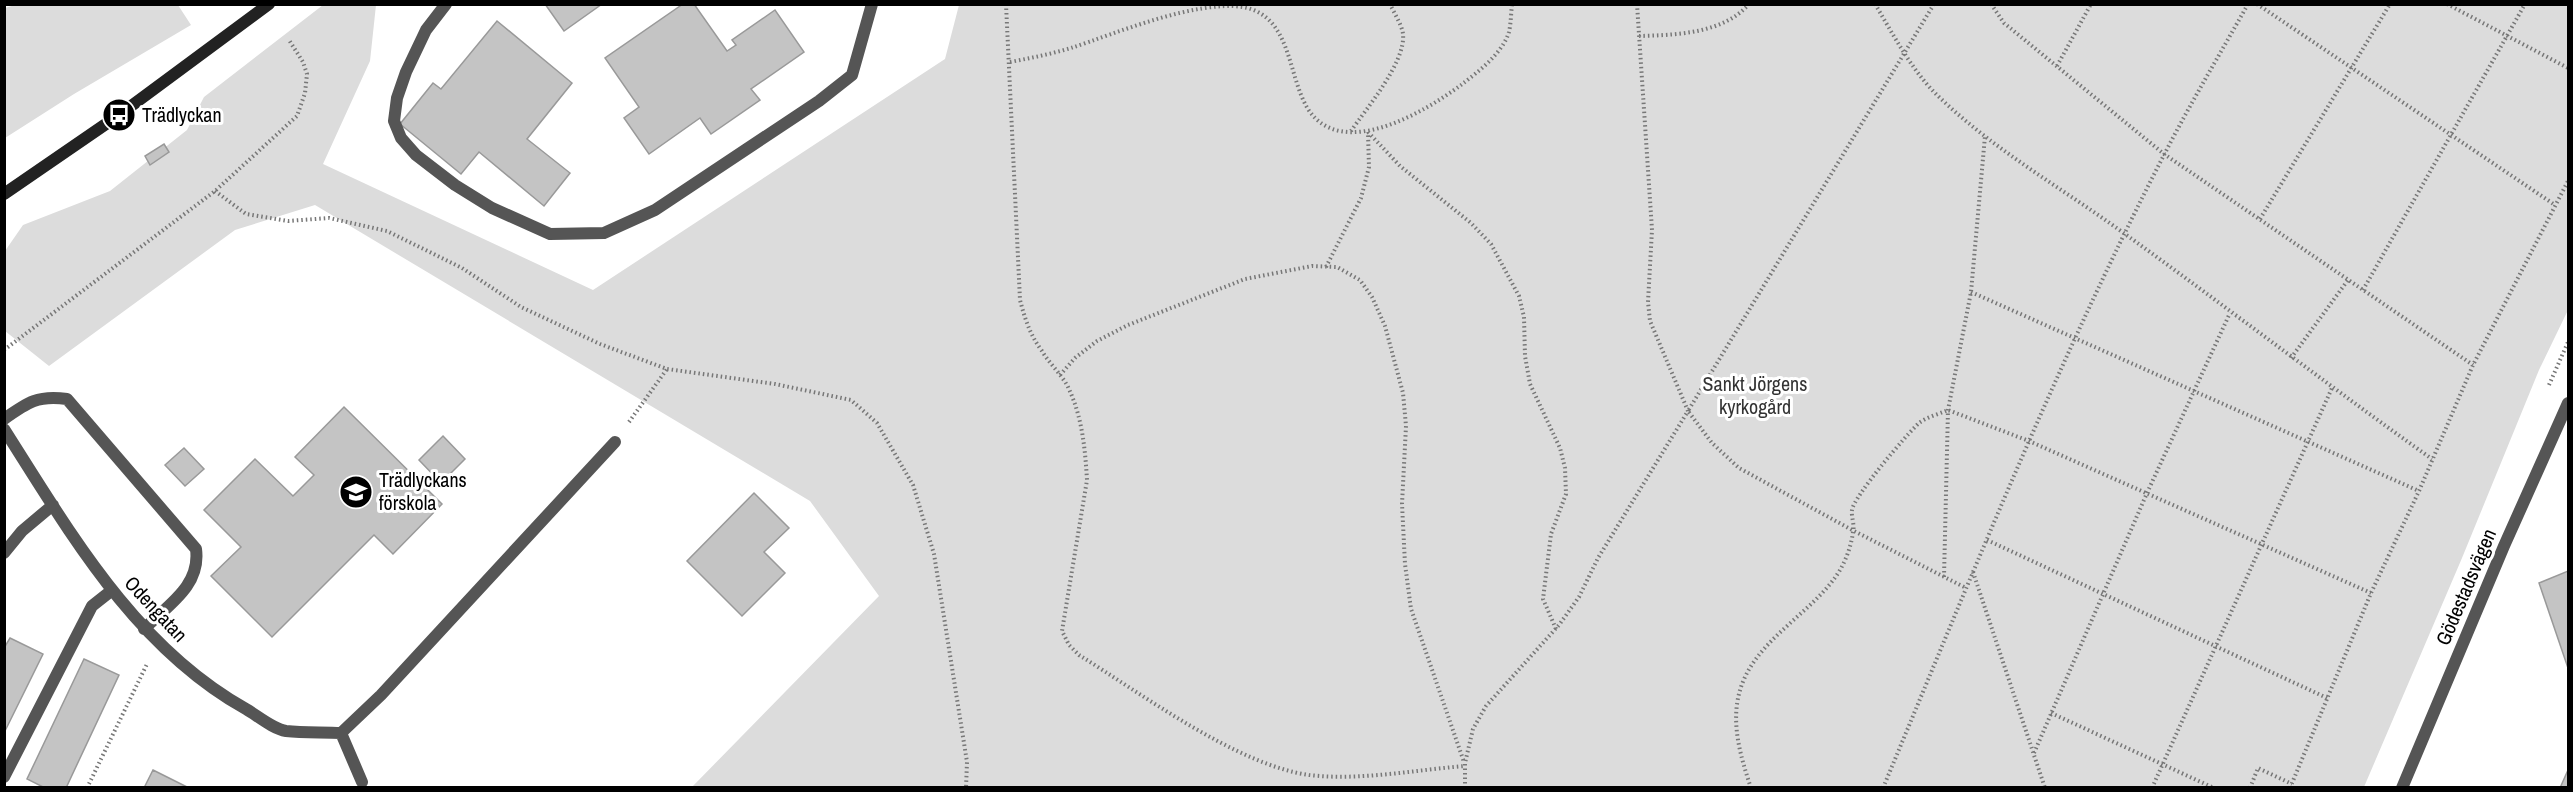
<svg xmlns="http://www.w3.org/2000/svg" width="2573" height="792" font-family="'Archivo Narrow',sans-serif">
<rect width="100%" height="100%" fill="#fff"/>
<path fill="#dcdcdc" d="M 15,5 L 178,5 L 191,25 L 74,94 L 5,138 L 5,8 Z
M 323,5 L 376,5 L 370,61 L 323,164 L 593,290 L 945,59 L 959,5 L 2568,5 L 2568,310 L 2539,370 L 2462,558 L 2364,787 L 692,787 L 879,596 L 810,501 L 315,205 L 235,230 L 49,366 L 5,331 L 5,251 L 23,225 L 110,191 L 187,130 L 204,97 Z"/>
<path fill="#c4c4c4" stroke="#999" stroke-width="1.5" d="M 545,4 L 602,4 L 564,31 Z
M 683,4 L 694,4 L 727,51 L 736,45 L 732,40 L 775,10 L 804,52 L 751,89 L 760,100 L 711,134 L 700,118 L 649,154 L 624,118 L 639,107 L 605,58 Z
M 497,21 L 572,83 L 527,139 L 570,173 L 544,206 L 479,152 L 461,174 L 400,124 L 433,83 L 441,89 Z
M 164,144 L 169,152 L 150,165 L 145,156 Z
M 344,407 L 442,504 L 393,554 L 374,535 L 272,637 L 211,576 L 241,547 L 204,510 L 255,459 L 293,496 L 314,475 L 295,457 Z
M 443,436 L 465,459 L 441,483 L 419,460 Z
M 184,448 L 204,469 L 185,486 L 165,465 Z
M 754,493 L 789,528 L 764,552 L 785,573 L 742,616 L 687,561 Z
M 2568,571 L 2568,668 L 2539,583 Z
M 10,638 L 43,654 L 4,733 L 4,648 Z
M 84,659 L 119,675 L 66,788 L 45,788 L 27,779 Z
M 153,770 L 189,788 L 144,788 Z
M 2568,770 L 2568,788 L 2560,788 Z"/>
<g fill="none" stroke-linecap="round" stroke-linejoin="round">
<path stroke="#777" stroke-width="4" stroke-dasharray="1.5 3" stroke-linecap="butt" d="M 1006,4 L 1020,300 C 1025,319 1030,335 1042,351 C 1049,363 1060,373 1067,385 C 1082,415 1085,447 1087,480 L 1062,631 L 1069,645 L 1079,655 C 1142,694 1237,765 1309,775 C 1360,781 1414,770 1465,766
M 1875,4 C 1893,34 1911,69 1936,94 C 1992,149 2062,188 2125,234 C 2228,308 2329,386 2432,459
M 1934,4 L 1688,411 L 1712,443 L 1739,468 L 1854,531 L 1966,588
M 1991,4 L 2004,23 L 2164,154 L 2473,365
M 2257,4 L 2555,205
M 2447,4 L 2568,68
M 1639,36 C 1675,35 1723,34 1749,4
M 1010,62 C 1031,58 1051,54 1071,48 C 1117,33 1195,0 1243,7 C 1292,16 1287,75 1308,109 C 1342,162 1426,111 1461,85 C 1479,71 1502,54 1509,32 C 1511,23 1511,13 1512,4
M 2057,66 L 2091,4
M 1351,131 C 1366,109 1406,62 1403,34 C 1402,25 1394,13 1390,4
M 1368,132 L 1400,166 L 1471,223 L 1491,244 L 1519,296 L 1524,317 L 1525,356 L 1530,384 L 1560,448 L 1565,468 L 1566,494 L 1551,534 L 1543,599 L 1556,629
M 215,191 L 246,214 L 288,221 L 329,218 L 387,231 L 462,268 L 521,307 L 600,344 L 667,369 L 775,384 L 851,400 L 877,423 L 913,485 L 934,554 L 967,762 L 966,788
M 2260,219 L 2390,4
M 1326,267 L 1361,198 L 1369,167 L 1368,132
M 2363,290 L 2525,4
M 1971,292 L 2419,491
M 4,350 L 215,191 L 297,116 L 305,93 L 307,74 L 303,62 L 289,40
M 2291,358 L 2348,280
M 1060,375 L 1075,358 L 1097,341 L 1128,325 L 1245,279 L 1312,266 L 1337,267 L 1360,280 L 1372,297 L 1385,326 L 1403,393 L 1406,426 L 1402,504 L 1405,564 L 1411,609 L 1464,762
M 2549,385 L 2568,342
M 629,422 L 667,369
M 1987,540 L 2327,698
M 1973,572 L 2045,788
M 1944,577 L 1948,410 L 1971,292 L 1985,136
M 2051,713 L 2214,788
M 2034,753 L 2147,493 L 2230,313
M 87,788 L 147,664
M 1465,788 L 1465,763 L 1473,729 L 1486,706 L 1559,625 L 1579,597 L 1598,558 L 1688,411 L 1650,321 L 1648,302 L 1652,230 L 1637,4
M 1751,788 C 1741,758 1731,725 1739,694 C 1751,644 1805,618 1834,579 C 1844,566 1851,548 1853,532 C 1855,525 1851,517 1852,510 C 1854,496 1907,434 1919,423 C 1927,417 1939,414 1948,410 L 2029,441 L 2371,593
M 1883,788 C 1972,575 2058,360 2164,155 C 2190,104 2220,54 2248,4
M 2152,788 L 2332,388
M 2250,788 L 2258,768 L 2292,784
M 2290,788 L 2371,593 L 2419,491 L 2473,365 L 2568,181"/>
<path stroke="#555" stroke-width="12" d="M 4,419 C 28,402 38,395 67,399 L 196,549 C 201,586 168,605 144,629
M 4,777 L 92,606 L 111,591"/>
<path stroke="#555" stroke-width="12" d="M 446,4 L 426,30 L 406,72 L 397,98 L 394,121 L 401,138 L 416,155 L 455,185 L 492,208 L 550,234 L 604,233 L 655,210 L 819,101 L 852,75 L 872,4
M 4,429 C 71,534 135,647 246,709 C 258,716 273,729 286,731 C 304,733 323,732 341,733 L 381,695 L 615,442
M 4,553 L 22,531 L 53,505
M 341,733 L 362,782
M 2402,788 L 2504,546 L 2568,403"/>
<path stroke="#222" stroke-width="12" d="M 4,194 L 119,115 L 269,4"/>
</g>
<defs>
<g id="bus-disc" transform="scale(1.725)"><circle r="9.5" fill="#000" stroke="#fff"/><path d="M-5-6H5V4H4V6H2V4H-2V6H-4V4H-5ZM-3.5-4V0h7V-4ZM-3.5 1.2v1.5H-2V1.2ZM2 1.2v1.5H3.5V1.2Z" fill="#fff"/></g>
<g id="school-disc" transform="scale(1.725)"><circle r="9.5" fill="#000" stroke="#fff"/><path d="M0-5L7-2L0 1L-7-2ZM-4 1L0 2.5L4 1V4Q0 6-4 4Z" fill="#fff"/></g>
</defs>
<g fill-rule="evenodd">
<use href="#bus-disc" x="119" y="115"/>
<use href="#school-disc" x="356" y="492"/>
</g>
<g text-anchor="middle" stroke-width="6" stroke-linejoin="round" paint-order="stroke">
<g font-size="20" fill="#000" stroke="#fff" text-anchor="start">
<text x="142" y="122">Trädlyckan</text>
<text x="379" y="487">Trädlyckans<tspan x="379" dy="23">förskola</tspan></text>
</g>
<g font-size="20" fill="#333" stroke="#fff">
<text x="1755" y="391">Sankt Jörgens<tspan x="1755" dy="23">kyrkogård</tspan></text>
</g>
<g font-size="20" fill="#000" stroke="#fff">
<text transform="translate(2466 587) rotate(-67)" y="7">Gödestadsvägen</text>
<text transform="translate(156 609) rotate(47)" y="7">Odengatan</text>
</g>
</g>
<rect width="2573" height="792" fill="none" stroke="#000000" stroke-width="12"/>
</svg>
